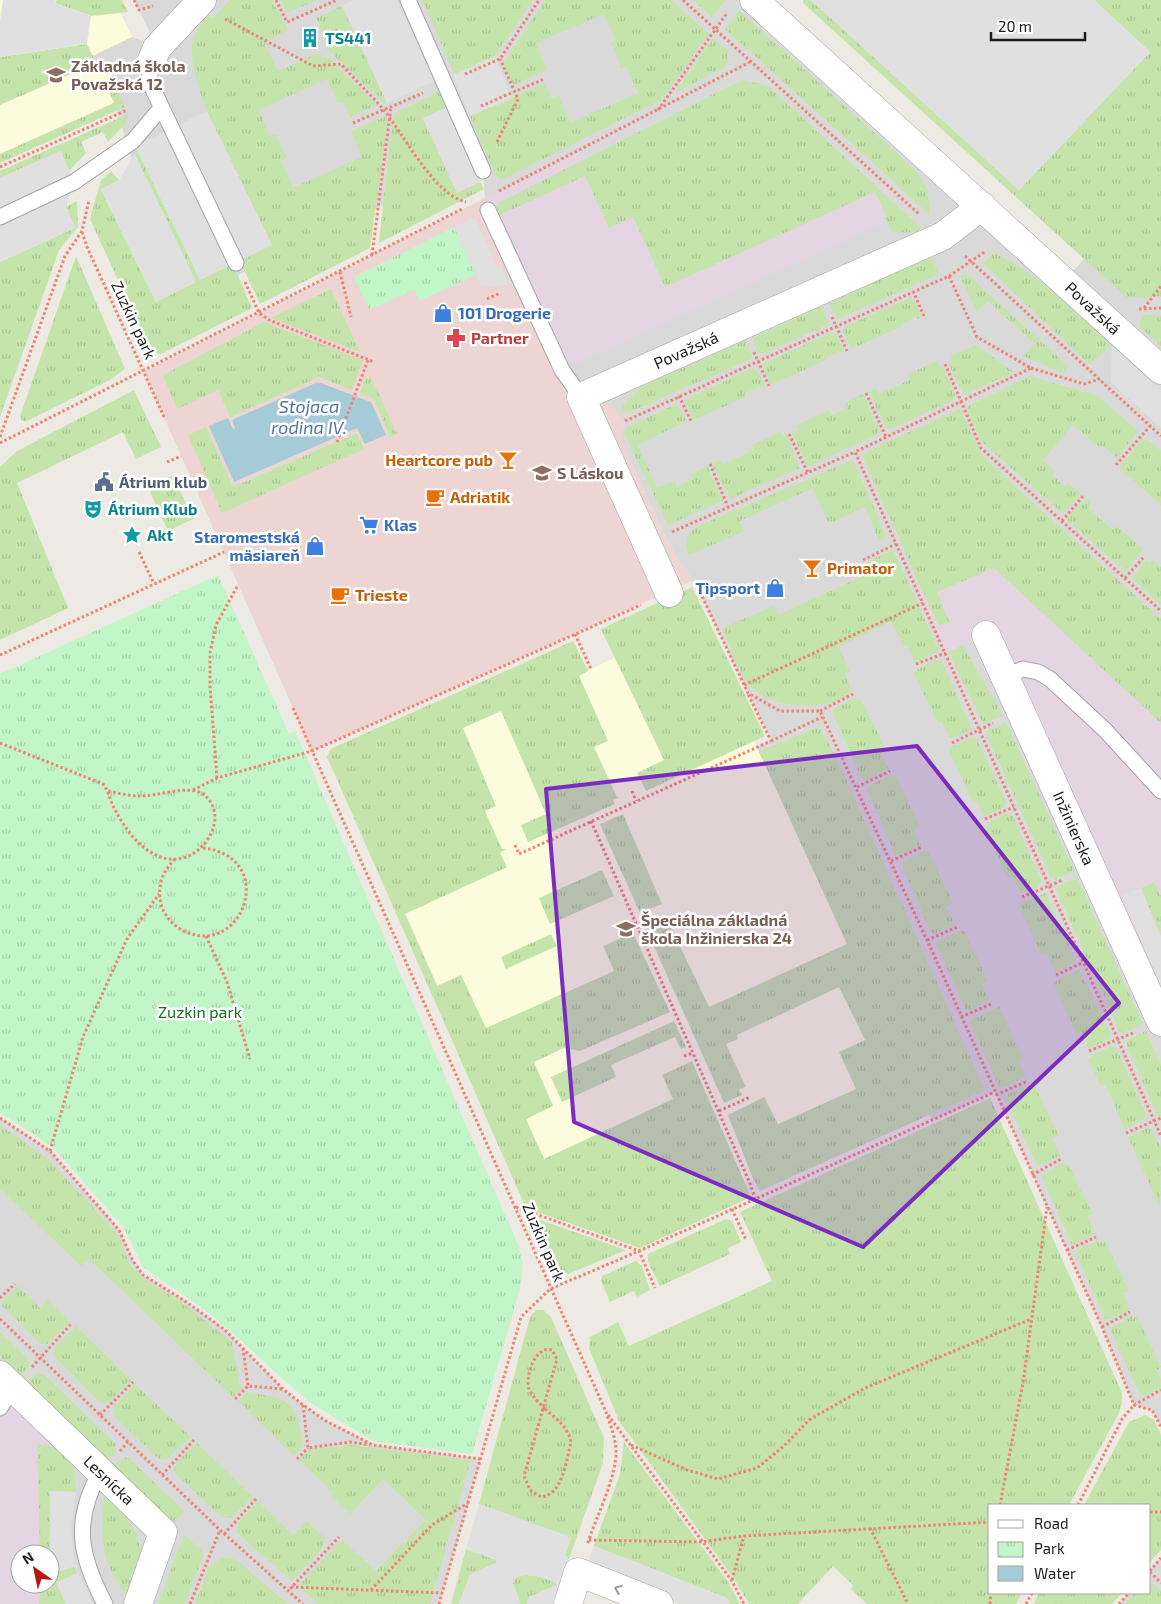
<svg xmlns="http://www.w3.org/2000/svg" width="1161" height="1604" font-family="'Exo 2',sans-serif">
<defs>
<pattern id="grass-tufts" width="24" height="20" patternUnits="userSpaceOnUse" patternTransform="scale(1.25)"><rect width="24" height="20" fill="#c5e4ab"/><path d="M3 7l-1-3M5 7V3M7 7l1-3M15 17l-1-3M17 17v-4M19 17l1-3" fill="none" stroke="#a9c393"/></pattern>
<pattern id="park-tufts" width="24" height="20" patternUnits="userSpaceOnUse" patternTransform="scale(1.25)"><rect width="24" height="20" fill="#c2f5c8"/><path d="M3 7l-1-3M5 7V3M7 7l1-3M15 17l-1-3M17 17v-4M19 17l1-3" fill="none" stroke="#a6d1ab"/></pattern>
</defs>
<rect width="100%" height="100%" fill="#edeae3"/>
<path fill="#dad9d9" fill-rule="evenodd" d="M 134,0 L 754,0 L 1064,281 L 1161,174 L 1161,1427 L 1152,1410 L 1134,1405 L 1102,1327 L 995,1092 L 932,1120 L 920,1102 L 757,747 L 771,740 L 694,581 L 676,556 L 665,535 L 620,438 L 625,421 L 581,397 L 506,251 L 485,198 L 483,171 L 478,159 L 199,294 L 130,154 L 114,103 L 108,69 L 101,71 L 92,56 L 132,37 L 157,47 Z
M 0,1118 L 50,1151 L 119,1230 L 133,1261 L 143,1275 L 185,1301 L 225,1330 L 283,1389 L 303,1405 L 326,1421 L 373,1445 L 481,1459 L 439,1604 L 0,1604 ZM 20,1554 L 50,1554 L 50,1584 L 20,1584 Z
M 1161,1557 L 1161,1604 L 1119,1604 L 1129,1593 L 1150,1593 L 1150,1570 Z"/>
<path fill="#edd5d3" d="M 485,198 L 506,251 L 581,397 L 612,405 L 625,421 L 620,438 L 665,535 L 676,556 L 694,580 L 312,751 L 144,372 Z"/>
<path fill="#e5d5e2" d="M 580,150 L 611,218 L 635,208 L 668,277 L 884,183 L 899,216 L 562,370 L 506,251 L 485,198 Z
M 997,558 L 1161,710 L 1161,966 L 1140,975 L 985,635 L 946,653 L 918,592 Z
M 0,1375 L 44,1417 L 48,1554 L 20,1554 L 20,1584 L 49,1584 L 50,1604 L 0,1604 Z"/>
<path fill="#fbfcdc" d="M 0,0 L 114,0 L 132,37 L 92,56 L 101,71 L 109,68 L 113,80 L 106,83 L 114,103 L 0,154 Z
M 616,657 L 754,741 L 920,1102 L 641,1231 L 529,1191 L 342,771 L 579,675 Z"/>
<path fill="url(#grass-tufts)" d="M 57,0 L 122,0 L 128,12 L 91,16 L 55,3 Z
M 230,0 L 272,0 L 288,30 L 264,42 L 278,71 L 320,52 L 322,58 L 328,57 L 377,105 L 350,117 L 343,102 L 338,103 L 327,79 L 259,110 L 270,136 L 276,134 L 287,158 L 281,161 L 293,188 L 362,157 L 351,131 L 386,116 L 388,120 L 370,248 L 260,304 L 240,261 L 272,245 C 251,201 187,91 192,46 C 193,36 200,23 208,16 L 213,18 Z
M 280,0 L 317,0 L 287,13 Z
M 422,0 L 533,0 L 495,56 L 455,74 Z
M 545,0 L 671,0 L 709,34 L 661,100 L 501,180 L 495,174 L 470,116 L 545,83 L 552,99 L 559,96 L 570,123 L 638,93 L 626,66 L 622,68 L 611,42 L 615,40 L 604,14 L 536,43 L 547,70 L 513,85 L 503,64 Z
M 693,0 L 726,0 L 712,17 Z
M 803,0 L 811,0 L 1019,190 L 1150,52 L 1094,0 L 1161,0 L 1161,297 L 1127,298 L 803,3 Z
M 342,6 L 387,103 L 384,104 L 327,49 L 329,47 L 316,18 Z
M 739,10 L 915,170 C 926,183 931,196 929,214 L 725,29 Z
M 713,38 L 728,51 L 728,63 L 725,67 L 675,93 Z
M 87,44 L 96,63 L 0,105 L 0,57 Z
M 113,80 L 125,107 L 0,163 L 0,154 L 114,103 L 106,83 Z
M 742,80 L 768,86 L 921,228 L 917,232 L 893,233 L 883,218 L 886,216 L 875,192 L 665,287 L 633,217 L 609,228 L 585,176 L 500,215 L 496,206 L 498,203 Z
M 439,92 L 446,108 L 423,119 L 457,192 L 480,182 L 484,189 L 379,243 L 392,123 L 396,112 Z
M 128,114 L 126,123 L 108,142 L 103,132 L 81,142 L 86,153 L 69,171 L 61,151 L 0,178 L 0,171 Z
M 135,146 L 200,280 L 233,264 L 252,308 L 161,354 L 151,352 L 90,219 L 101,180 L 111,171 L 119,180 L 101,190 L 156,302 L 196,282 L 139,163 L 135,154 Z
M 77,201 L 78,227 L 59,250 L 0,417 L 0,262 L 75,228 L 66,207 Z
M 994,253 C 1040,273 1076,314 1112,346 L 1089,364 L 983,263 Z
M 76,256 L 125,369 L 110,380 L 25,422 L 22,420 L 20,416 Z
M 931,257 L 939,274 L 838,319 L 828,303 Z
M 966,273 L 1068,366 L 1066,371 L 1061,372 L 1023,356 L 1035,344 L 988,301 L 977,312 L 960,276 Z
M 331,289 L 360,352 L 271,318 Z
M 910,298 L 914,300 L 921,318 L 918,319 L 916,317 L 903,323 L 903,326 L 851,349 L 843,331 L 844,327 Z
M 822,306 L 829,324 L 764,353 L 758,353 L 752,338 Z
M 1144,315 L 1161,315 L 1161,346 L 1140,327 L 1139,322 Z
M 264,322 L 363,360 L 352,390 L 319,377 L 230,417 L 218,390 L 177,409 L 163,375 Z
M 832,332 L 836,334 L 844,352 L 841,354 L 840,351 L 826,358 L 827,360 L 770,385 L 763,364 Z
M 746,340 L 752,355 L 751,359 L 628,413 L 624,412 L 621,407 L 642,386 Z
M 976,345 L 1014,372 L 964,395 L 948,363 L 952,361 L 950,356 Z
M 937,361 L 939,367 L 942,366 L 955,395 L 955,399 L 891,429 L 886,428 L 869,392 L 876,388 L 879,394 L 910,380 L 908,374 Z
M 753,368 L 757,370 L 766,387 L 763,389 L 761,386 L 744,394 L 746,397 L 693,420 L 685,402 L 688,398 Z
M 1030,376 L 1098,396 L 1138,431 L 1117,458 L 1102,445 L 1100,448 L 1073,425 L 1043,460 L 1055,471 L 1052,475 L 1064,486 L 1068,483 L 1081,494 L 1062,513 L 982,442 L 966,410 L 968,406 Z
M 371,377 L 397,434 L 390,437 L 374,399 L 360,393 L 365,379 Z
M 134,390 L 161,447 L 136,459 L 123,432 L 17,483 L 68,608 L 0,640 L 0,467 L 17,451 Z
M 863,394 L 879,428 L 878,434 L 809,466 L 806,464 L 792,433 L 799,430 L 797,425 L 829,410 L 832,415 L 847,408 L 846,402 Z
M 676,404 L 687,421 L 638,445 L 657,488 L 675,481 L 677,486 L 693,479 L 691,474 L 707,466 L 723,501 L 668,525 L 624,433 L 627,427 Z
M 960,409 L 983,457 L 1161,619 L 1161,723 L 994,568 L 937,592 L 950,623 L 938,625 L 863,458 L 866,452 Z
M 206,427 L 233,487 L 357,433 L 364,449 L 222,513 L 188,435 Z
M 781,431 L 783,436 L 787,435 L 800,468 L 730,499 L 712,464 L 721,460 L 723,464 L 754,450 L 752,445 Z
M 1143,439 L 1148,440 L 1161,451 L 1161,505 L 1119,468 Z
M 850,461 L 854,462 L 887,538 L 879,541 L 865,507 L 829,524 L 813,488 L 740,521 L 744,531 L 689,555 C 684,542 685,536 696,527 Z
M 173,475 L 193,519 L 168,531 L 148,487 Z
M 1086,498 L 1091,503 L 1088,508 L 1113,530 L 1117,526 L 1143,549 L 1126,570 L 1122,569 L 1068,521 L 1068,518 Z
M 893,550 L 938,648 L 937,652 L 915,663 L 907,646 L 903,646 L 891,621 L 838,647 L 850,672 L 845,675 L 852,692 C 846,695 839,700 832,702 C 805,709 763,706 746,681 C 736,665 730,645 722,628 L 774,606 L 778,615 L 869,573 L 865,563 Z
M 1152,559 L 1161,567 L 1161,605 L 1132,578 L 1146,560 L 1149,563 Z
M 692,587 L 765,736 L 646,791 L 637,773 L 664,760 L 601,629 Z
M 573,641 L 588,671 L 579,676 L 608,741 L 594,747 L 617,797 L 620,797 L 613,800 L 615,804 L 528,842 L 521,825 L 546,814 L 501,711 L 463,728 L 496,806 L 485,811 L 502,849 L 506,849 L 500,853 L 507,867 L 405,914 L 437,986 L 461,975 L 486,1028 L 614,971 L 603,946 L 633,933 L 670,1012 L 580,1051 L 564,1048 L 534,1062 L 553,1106 L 526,1119 L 544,1159 L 673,1099 L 662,1075 L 692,1061 L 751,1197 L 640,1248 L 526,1208 L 327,757 L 331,749 L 337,746 Z
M 963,645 L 1003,716 L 983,724 L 949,652 Z
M 937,660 L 942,661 L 971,727 L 970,730 L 950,739 L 942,722 L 938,723 L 914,674 L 918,669 Z
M 855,698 L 857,701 L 861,699 L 886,751 L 881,753 L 889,768 L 866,780 L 862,779 L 833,714 L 835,708 Z
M 1006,722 L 1074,871 L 1055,880 L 1051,877 L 986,734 L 986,731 Z
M 815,728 L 821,729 L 837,759 L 985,1090 L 760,1191 L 753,1179 L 728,1115 L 764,1097 L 778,1124 L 856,1089 L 839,1052 L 865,1040 L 839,987 L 737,1035 L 738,1039 L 726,1044 L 746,1087 L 739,1089 L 742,1095 L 724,1103 L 645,926 L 666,917 L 709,1007 L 847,944 L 759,752 Z
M 973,737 L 977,739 L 1006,802 L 1004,808 L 984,817 L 977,800 L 973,802 L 949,751 L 953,746 Z
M 891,775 L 896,776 L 920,826 L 914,830 L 921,845 L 898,856 L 895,854 L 867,790 L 869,786 Z
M 623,814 L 662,904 L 640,913 L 600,824 Z
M 1006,814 L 1013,816 L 1042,882 L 1037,888 L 1020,893 L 1013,876 L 1007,878 L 985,829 L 988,826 L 987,823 Z
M 924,851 L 929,852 L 953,903 L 946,907 L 955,925 L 934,934 L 930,931 L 902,866 L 903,862 Z
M 602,870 L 614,896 L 550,924 L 539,898 Z
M 1077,878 L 1143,1024 L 1124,1033 L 1119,1031 L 1056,889 L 1061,884 Z
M 1154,882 L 1161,896 L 1161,937 L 1141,888 Z
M 1046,893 L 1075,960 L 1074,963 L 1055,973 L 1047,954 L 1041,955 L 1019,906 L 1024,903 L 1024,901 Z
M 958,931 L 965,931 L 988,981 L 982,984 L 990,1000 L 969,1011 L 965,1009 L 936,944 L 939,940 Z
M 551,934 L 557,946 L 506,969 L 501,957 Z
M 1077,970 L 1080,970 L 1111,1035 L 1108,1040 L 1088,1048 L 1082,1032 L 1076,1034 L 1054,984 L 1058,979 Z
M 1000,1007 L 1023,1059 L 1018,1061 L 1026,1077 L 1003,1088 L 999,1086 L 970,1022 L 973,1018 Z
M 674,1021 L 686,1047 L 681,1049 L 675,1037 L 611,1065 L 616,1077 L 562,1102 L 551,1077 Z
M 1146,1031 L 1161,1065 L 1161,1116 L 1158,1117 L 1126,1044 L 1128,1039 Z
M 1113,1046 L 1116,1047 L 1147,1117 L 1125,1130 L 1106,1085 L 1101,1086 L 1088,1060 L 1092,1058 L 1091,1055 Z
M 1029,1085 L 1031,1087 L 1034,1085 L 1059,1136 L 1052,1138 L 1060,1156 L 1037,1166 L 1006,1099 L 1008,1094 Z
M 990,1098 L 1122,1393 L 1122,1403 L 1119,1413 L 1069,1505 L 990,1505 L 990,1593 L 1022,1593 L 1016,1604 L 867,1604 L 851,1589 L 853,1585 L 833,1566 L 798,1604 L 749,1604 L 734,1579 L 619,1421 L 589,1348 L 590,1337 L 618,1322 L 629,1346 L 772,1281 L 740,1212 Z
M 0,1125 L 47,1158 L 115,1231 L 121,1241 L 129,1263 L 144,1279 L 184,1304 L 232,1342 L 241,1389 L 233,1397 L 89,1259 L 81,1266 L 0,1189 Z
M 1150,1127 L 1161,1148 L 1160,1207 L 1128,1137 Z
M 1062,1162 L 1064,1165 L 1068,1164 L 1093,1214 L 1087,1216 L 1095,1234 L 1074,1244 L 1071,1243 L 1042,1177 Z
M 529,1216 L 626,1250 L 568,1274 L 556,1275 Z
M 726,1219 L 732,1221 L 741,1242 L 728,1248 L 730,1254 L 660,1286 L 648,1262 L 648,1254 Z
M 1098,1241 L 1099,1243 L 1105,1241 L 1129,1291 L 1123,1293 L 1130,1311 L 1106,1321 L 1076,1253 L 1078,1250 Z
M 636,1261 L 642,1266 L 650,1290 L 637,1297 L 634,1291 L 610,1302 L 601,1281 L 602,1276 Z
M 18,1286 L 40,1308 L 48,1300 L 70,1322 L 47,1344 L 40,1344 L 2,1306 L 3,1301 Z
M 536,1310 L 543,1310 L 551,1317 L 604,1438 L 603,1463 L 569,1559 L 565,1555 L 571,1538 L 479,1504 L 530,1317 Z
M 1132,1316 L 1133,1318 L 1137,1316 L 1161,1367 L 1157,1370 L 1161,1380 L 1161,1388 L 1146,1396 L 1139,1393 L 1111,1331 L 1111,1328 Z
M 76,1326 L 131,1380 L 108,1403 L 99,1402 L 53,1355 L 55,1347 Z
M 0,1332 L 27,1358 L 30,1364 L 28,1369 L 20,1377 L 0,1357 Z
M 37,1373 L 45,1375 L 116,1444 L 116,1454 L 107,1460 L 26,1382 Z
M 135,1384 L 191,1437 L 166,1460 L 159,1459 L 114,1416 L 113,1408 Z
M 246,1393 C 288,1397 297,1400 303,1445 L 294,1456 L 238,1401 Z
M 1145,1415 L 1154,1420 L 1161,1435 L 1161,1550 L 1150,1562 L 1150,1505 L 1084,1505 L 1129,1422 Z
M 196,1442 L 253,1497 L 230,1518 L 221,1517 L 176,1474 L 174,1470 L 177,1463 Z
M 624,1442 L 728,1582 L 740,1604 L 730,1604 L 727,1598 L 594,1546 L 620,1474 Z
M 37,1443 L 57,1449 L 74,1466 L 76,1492 L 50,1491 L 50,1552 L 53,1574 L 72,1567 L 75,1567 L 77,1573 L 56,1583 L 66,1604 L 39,1604 L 41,1584 L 50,1584 L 50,1554 L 40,1554 Z
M 351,1445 L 471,1460 L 430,1604 L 318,1604 L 298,1586 L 342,1540 L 376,1571 L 426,1520 L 383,1479 L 350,1514 L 331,1496 L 333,1493 L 299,1460 L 310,1450 Z
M 126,1457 L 130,1459 L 185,1512 L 172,1524 L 113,1465 Z
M 105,1494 C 144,1531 148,1551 131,1603 C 102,1561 98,1545 105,1494 Z
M 258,1502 L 293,1535 L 307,1521 L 325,1538 L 322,1549 L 292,1581 L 237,1533 L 238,1523 Z
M 184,1535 L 202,1550 L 203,1557 L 185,1604 L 158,1604 Z
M 466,1549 L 496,1560 L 496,1563 L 470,1575 L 459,1604 L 451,1604 Z
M 222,1558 L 232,1558 L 239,1562 L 288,1604 L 195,1604 L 209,1567 Z
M 525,1575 L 537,1576 L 556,1582 L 556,1585 L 530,1597 L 527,1604 L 520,1604 L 513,1583 L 516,1577 Z
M 1150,1581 L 1161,1590 L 1161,1604 L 1125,1604 L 1135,1593 L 1150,1593 Z
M 1039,1593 L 1122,1593 L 1112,1604 L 1034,1604 Z"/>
<path fill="url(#park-tufts)" d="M 454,227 L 476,275 L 419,301 L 414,290 L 369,310 L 354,277 Z
M 218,575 L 289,734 L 295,731 L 519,1247 L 523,1263 L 520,1289 L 472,1454 L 374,1441 L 309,1402 L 213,1316 L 143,1267 L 124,1228 L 52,1146 L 0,1113 L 0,674 Z"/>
<path fill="#e0e0e0" d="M 3,0 L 56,0 L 55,3 L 91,16 L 87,44 L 0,57 L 0,20 Z
M 354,0 L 396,0 L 435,81 L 387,103 L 342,6 Z
M 811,0 L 1094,0 L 1150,52 L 1019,190 Z
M 495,56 L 513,98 L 470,116 L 452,75 Z
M 446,108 L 480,182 L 457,193 L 423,118 Z
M 207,111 L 272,245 L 200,280 L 135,146 Z
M 61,151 L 74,182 L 66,207 L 75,228 L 0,262 L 0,178 Z
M 135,154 L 196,282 L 156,302 L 101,189 L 119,180 Z
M 475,217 L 497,269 L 502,268 L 510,284 L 482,288 L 454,227 Z
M 1112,346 L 1161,391 L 1161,428 L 1111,382 Z
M 1141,888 L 1161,937 L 1161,987 L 1122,895 Z
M 50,1491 L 76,1492 L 71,1529 L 73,1553 L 79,1575 L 93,1604 L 66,1604 L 56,1583 L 77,1573 L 75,1567 L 72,1567 L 53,1574 L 50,1552 Z
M 479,1504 L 571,1537 L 565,1555 L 569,1559 L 552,1604 L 527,1604 L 529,1597 L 556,1585 L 555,1582 L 537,1576 L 525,1575 L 516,1577 L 513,1583 L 520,1604 L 459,1604 L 470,1575 L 496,1563 L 496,1560 L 466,1549 Z
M 594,1546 L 727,1598 L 730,1604 L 680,1604 L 586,1568 Z"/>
<path fill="#a6cbd8" d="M 318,382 L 371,402 L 386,435 L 365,444 L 357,428 L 234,482 L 209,426 L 228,418 L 233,429 L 235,428 L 232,420 Z"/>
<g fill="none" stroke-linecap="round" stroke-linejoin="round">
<g stroke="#a3a3a3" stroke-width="17">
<path id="service" d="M 408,0 L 483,171
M 151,62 L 149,81 L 236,263
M 488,210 L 562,370 L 581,397
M 0,217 L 74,182 L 133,141 L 161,108
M 1005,676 L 1023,669 L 1038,672 L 1050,679 L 1105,730 L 1161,791
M 0,1408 L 13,1387
M 100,1472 C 73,1521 79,1555 105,1604"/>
</g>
<g stroke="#a3a3a3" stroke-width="29">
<path id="minor" d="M 754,0 L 1161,370
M 151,62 L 157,48 L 202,0
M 669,593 L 581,397 L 943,236 L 982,206
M 986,635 L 1161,1022
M 0,1375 L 163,1532 L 138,1604
M 568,1604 L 578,1572 L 659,1604"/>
</g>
<path stroke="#ef8371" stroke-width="3" stroke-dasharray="2.5 2.5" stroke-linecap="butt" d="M 134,0 L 139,10 L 153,6
M 276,0 L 287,22 L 337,0
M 683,0 L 919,214
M 225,19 L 313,66 L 341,64 C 354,79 369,93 383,109 C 403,133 434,195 466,202
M 465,74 L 500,59 L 539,0
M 481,106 L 544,79
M 658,110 L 727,13
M 353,123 L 423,93
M 497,142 L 518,99 L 500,59
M 0,167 L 127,110
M 499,191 L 750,62
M 82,232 L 87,247 L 165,419
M 372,255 L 391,107
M 965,256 L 1161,436
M 340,272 L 351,317
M 949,276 L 986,251
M 245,282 L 259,313 L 269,320 L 374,362
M 913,291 L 924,316
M 487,299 L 500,293
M 1144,308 L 1161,286
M 1139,309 L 1161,308
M 832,317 L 847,351
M 754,352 L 769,386
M 945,364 L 981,448 L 1161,611
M 1031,368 L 1084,384 L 1100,379
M 866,393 L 886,437
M 679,396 L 691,421
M 625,421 L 949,276 L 977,337 L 1031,368 L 855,452 L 1161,1136
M 789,434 L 808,473
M 0,437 L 65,256 L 82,231 L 89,200
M 337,442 L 368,360
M 0,443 L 464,208
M 167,462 L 181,456
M 710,464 L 728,507
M 1116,465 L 1150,426
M 1062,521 L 1083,496
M 672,532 L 855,452
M 139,552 L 154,584
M 863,560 L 896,544
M 1125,578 L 1143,558
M 700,592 L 748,693 L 780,711 L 820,711 L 927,940 L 1102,1327 L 1134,1405 L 1152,1410 L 1161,1427
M 575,634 L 591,669
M 0,655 L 224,552
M 916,664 L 946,653
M 744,685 L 923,603
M 293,708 L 606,1412 C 610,1424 615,1436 616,1449 C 618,1474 595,1520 587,1545
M 820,711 L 853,694
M 771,741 L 822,717
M 0,743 L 103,784 C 109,792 110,800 114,808 C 123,825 136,845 154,854 C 194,877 236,819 203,794 C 188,784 156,797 139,796 C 129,796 118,793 108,791
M 952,743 L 993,723
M 217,778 L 210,686 L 210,653 L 216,625 L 238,585
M 857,787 L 890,771
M 193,790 L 217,778 L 312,751 L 641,605
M 632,791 L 636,801
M 985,819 L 1014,807
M 591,821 L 749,1181 L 755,1198
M 515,845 L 519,854 L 771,741 L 748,694
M 175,859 C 162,872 157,886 161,904 C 164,916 174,927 186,932 C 245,957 278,855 202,848
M 891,861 L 922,847
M 1022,897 L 1063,880
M 626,925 L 635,922
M 206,936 L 227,982 L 250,1059
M 927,940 L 957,927
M 1056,975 L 1082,963
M 961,1017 L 991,1004
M 1089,1051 L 1133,1033
M 684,1056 L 693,1053
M 996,1095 L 1028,1081
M 719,1111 L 750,1097
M 0,1118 L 50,1151 L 119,1230 L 133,1261 L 143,1275 L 185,1301 L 225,1330 L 283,1389 L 303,1405 L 326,1421 L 373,1445 L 481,1459
M 1126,1133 L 1161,1118
M 50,1151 L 83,1037 L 127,939 L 159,894
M 1032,1175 L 1061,1159
M 516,1207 L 639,1251 L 655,1288
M 732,1209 L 746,1240
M 1067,1250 L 1096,1237
M 0,1298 L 15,1284
M 0,1319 L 220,1530 L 303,1604
M 1102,1327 L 1130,1312
M 243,1348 L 248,1386 L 283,1389
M 32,1367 L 72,1323
M 235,1399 L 248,1386
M 303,1405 L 308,1448 L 350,1442 L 370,1445
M 545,1409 C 556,1419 569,1427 571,1443 C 566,1460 563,1495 541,1497 L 530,1490 L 524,1476 L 557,1359 L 552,1350 C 535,1345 525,1376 529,1389 C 532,1396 539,1403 545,1409
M 100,1415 L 133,1382
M 608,1415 L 732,1581 L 744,1604
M 631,1445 L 687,1470 L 718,1479 L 757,1468 L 784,1446 L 809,1420 L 865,1388 L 1031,1319
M 120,1451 L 128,1442
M 297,1459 L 308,1448
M 162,1475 L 194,1440
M 1000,1505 L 1023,1383 L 1047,1207
M 1078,1505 L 1122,1419 L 1134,1405 L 1161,1390
M 1150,1512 L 1161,1512
M 870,1528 L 908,1604
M 224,1534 L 256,1499
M 589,1540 L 701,1542 L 744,1536 L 990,1522
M 1150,1571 L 1161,1558
M 1150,1572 L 1161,1583
M 732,1580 L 744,1536
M 291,1587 L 442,1593
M 290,1589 L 339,1537
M 371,1590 L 432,1525 L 468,1503
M 190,1604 L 220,1530
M 439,1604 L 521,1317 L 550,1289 L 639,1251 L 995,1092
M 990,1604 L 991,1593
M 1026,1604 L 1032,1593
M 1119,1604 L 1129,1593"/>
<use href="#service" stroke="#fff" stroke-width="15"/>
<use href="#minor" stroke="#fff" stroke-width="28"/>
</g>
<defs><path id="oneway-chevron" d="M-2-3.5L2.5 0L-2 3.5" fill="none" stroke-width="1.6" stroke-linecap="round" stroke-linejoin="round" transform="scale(1.25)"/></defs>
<use stroke="#999" href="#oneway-chevron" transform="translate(618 1589) rotate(-158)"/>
<path fill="#7b2cbf" fill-opacity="0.2" stroke="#7b2cbf" stroke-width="4" stroke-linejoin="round" d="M 917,746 L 1119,1003 L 863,1247 L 574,1122 L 546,789 Z"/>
<defs>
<g id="building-bare" transform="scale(1.5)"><path d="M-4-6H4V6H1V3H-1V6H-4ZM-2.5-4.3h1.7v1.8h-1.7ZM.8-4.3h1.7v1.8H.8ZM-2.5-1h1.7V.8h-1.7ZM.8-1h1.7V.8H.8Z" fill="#0f9aa8" stroke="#fff" stroke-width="2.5" paint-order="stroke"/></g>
<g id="school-bare" transform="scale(1.5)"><path d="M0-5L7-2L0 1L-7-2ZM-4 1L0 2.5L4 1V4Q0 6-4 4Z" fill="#8d6e63" stroke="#fff" stroke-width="2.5" paint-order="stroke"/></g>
<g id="shop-bare" transform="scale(1.5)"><path d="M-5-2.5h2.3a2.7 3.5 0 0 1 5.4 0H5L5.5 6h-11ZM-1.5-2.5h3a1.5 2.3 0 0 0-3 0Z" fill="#3f7fe0" stroke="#fff" stroke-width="2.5" paint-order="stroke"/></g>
<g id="pharmacy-bare" transform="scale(1.5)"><path d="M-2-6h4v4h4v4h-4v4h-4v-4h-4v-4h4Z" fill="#e0444e" stroke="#fff" stroke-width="2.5" paint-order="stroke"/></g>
<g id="bar-bare" transform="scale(1.5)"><path d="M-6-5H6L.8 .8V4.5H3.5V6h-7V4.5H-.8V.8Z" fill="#e8710a" stroke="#fff" stroke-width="2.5" paint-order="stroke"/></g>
<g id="civic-bare" transform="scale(1.5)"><path d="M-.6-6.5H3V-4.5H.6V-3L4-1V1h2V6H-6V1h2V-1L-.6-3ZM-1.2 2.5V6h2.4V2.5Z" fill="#5c6f8a" stroke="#fff" stroke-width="2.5" paint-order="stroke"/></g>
<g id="cafe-bare" transform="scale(1.5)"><path d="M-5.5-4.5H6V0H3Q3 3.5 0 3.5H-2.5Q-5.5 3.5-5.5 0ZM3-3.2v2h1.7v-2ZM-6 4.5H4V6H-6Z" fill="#e8710a" stroke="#fff" stroke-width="2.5" paint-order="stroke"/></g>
<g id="theatre-bare" transform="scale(1.5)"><path d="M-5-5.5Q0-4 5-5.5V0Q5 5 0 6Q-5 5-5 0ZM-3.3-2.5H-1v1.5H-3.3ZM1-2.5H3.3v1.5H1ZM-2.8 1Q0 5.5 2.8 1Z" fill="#0f9aa8" stroke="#fff" stroke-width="2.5" paint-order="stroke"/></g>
<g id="supermarket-bare" transform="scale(1.5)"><path d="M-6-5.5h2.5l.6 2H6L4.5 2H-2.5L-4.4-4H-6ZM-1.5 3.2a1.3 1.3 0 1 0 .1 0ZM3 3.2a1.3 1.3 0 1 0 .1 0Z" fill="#3f7fe0" stroke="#fff" stroke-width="2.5" paint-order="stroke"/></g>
<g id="sight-bare" transform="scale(1.5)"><path d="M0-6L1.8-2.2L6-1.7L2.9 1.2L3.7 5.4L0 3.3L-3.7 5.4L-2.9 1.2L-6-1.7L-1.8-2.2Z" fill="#0f9aa8" stroke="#fff" stroke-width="2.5" paint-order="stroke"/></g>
</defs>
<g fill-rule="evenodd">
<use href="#building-bare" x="310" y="38"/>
<use href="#school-bare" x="56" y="75"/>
<use href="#shop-bare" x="443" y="313"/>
<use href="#pharmacy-bare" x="456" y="338"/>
<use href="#bar-bare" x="508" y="460"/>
<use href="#school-bare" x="542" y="473"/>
<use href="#civic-bare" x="104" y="482"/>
<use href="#cafe-bare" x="435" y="497"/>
<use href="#theatre-bare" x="93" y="509"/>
<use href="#supermarket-bare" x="369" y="525"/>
<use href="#sight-bare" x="132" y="535"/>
<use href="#shop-bare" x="315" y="546"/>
<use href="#bar-bare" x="812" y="568"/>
<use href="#shop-bare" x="775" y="588"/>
<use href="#cafe-bare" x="340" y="595"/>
<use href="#school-bare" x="626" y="929"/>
</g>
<g text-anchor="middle" stroke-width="5" stroke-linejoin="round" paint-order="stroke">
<g font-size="16" font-weight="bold" fill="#0d838f" stroke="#fff" text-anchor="start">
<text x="325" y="44">TS441</text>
<text x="108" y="515">Átrium Klub</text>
<text x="147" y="541">Akt</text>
</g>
<g font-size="16" font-weight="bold" fill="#785e54" stroke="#fff" text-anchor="start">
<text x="71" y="72">Základná škola<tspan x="71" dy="18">Považská 12</tspan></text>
<text x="557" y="479">S Láskou</text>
<text x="641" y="926">Špeciálna základná<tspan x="641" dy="18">škola Inžinierska 24</tspan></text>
</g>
<g font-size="16" fill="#1c1c1c" stroke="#fff">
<text transform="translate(1093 308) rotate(43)" y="6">Považská</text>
<text transform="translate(134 320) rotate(65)" y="6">Zuzkin park</text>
<text transform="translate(686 350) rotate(-24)" y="6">Považská</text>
<text transform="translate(1074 828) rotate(66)" y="6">Inžinierska</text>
<text transform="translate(544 1242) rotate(67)" y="6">Zuzkin park</text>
<text transform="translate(109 1480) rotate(44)" y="6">Lesnícka</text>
</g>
<g font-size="16" font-weight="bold" fill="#366cbe" stroke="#fff" text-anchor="start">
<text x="458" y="319">101 Drogerie</text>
<text x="384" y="531">Klas</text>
<text x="300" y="543" text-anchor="end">Staromestská<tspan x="300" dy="18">mäsiareň</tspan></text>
<text x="760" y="594" text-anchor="end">Tipsport</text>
</g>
<g font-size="16" font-weight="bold" fill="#be3a42" stroke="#fff" text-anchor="start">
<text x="471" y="344">Partner</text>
</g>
<g font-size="16" font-weight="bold" fill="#c56008" stroke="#fff" text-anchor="start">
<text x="493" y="466" text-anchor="end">Heartcore pub</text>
<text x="450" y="503">Adriatik</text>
<text x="827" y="574">Primator</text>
<text x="355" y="601">Trieste</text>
</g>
<g font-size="16" font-weight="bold" fill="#4e5e75" stroke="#fff" text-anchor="start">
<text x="119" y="488">Átrium klub</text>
</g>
<g font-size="16" fill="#13721e" stroke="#fff">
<text x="200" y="1018">Zuzkin park</text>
</g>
<g font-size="18" font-style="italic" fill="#5077a4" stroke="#fff">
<text x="309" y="413">Stojaca<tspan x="309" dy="21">rodina IV.</tspan></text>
</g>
</g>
<rect x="988" y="1504" width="162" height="90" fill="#ffffff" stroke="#a4a4a4"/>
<rect x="998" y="1520" width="25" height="8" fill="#ffffff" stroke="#a4a4a4"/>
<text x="1034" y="1529" font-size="15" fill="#1c1c1c">Road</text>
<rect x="998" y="1542" width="25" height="15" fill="url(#park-tufts)" stroke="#a4a4a4"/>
<text x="1034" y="1554" font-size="15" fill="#1c1c1c">Park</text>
<rect x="998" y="1566" width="25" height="15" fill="#a6cbd8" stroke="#a4a4a4"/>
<text x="1034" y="1579" font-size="15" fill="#1c1c1c">Water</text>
<g transform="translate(35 1569) rotate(327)"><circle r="24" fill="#ffffff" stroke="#a4a4a4"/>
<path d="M0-4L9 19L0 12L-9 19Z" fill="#ba150e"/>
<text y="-8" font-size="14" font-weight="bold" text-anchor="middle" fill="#1c1c1c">N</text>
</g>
<path d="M991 32v8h94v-8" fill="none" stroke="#1c1c1c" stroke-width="2.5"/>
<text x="998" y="32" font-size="15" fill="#1c1c1c" stroke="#ffffff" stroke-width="4" paint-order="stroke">20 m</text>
</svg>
